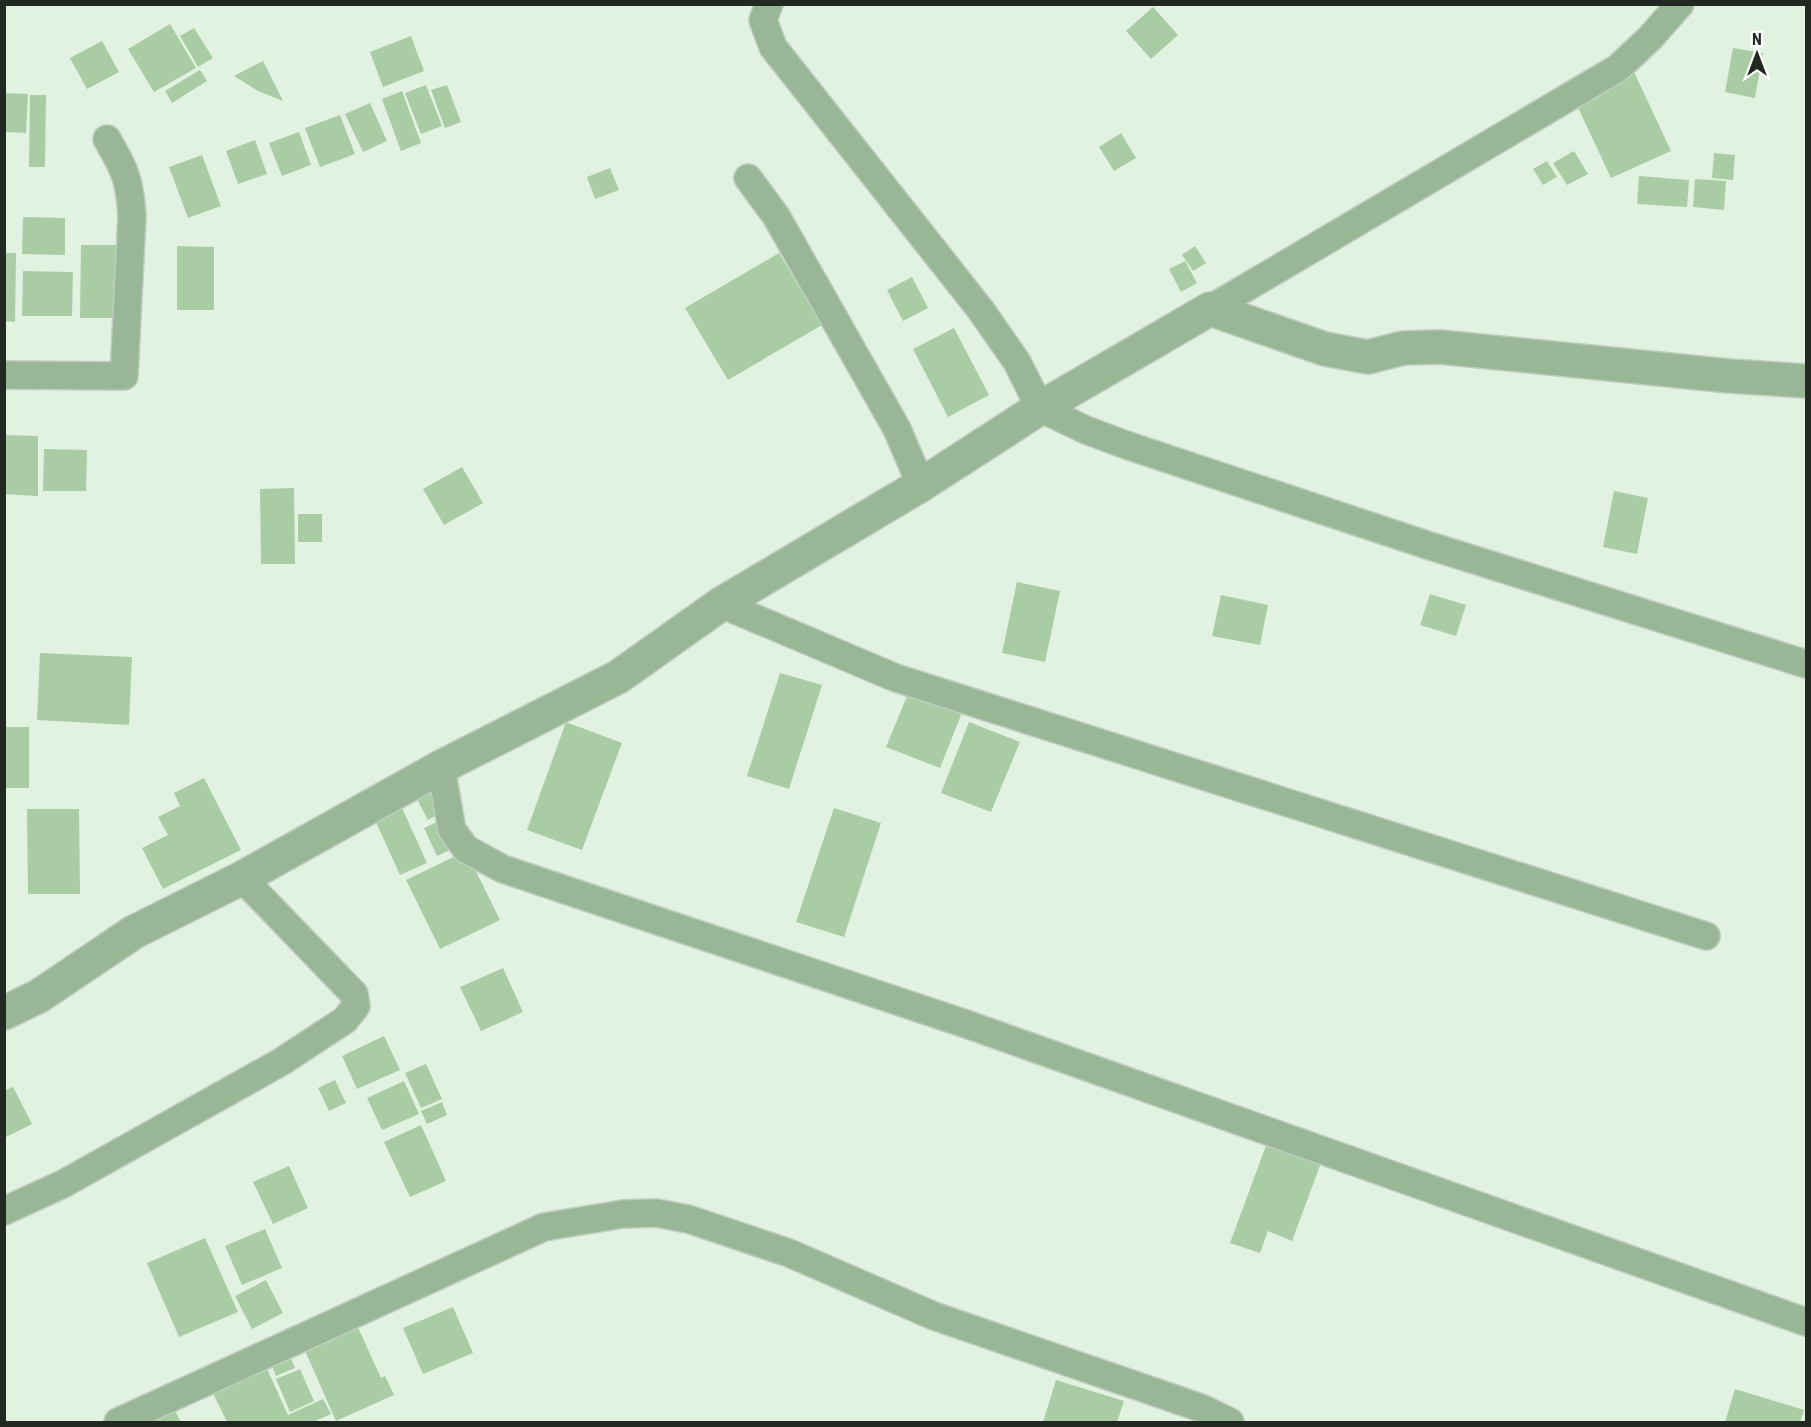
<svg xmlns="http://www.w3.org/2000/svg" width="1811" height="1427" font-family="'Roboto Condensed',sans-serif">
<rect width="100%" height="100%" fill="#e2f2e1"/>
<path fill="#a9cca5" d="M 1153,7 L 1178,35 L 1151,59 L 1126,31 Z
M 170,24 L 196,68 L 154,92 L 128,49 Z
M 194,28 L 213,58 L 198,67 L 180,36 Z
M 411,36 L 424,71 L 383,87 L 370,52 Z
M 102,41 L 119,72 L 87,89 L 70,58 Z
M 1733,48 L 1763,53 L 1755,98 L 1725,92 Z
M 263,61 L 283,101 L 258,91 L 234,76 Z
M 200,70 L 207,81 L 172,103 L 165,91 Z
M 1634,72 L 1671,151 L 1611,178 L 1574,99 Z
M 426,85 L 442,126 L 421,134 L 405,93 Z
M 447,85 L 461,122 L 445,128 L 431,90 Z
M 402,91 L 421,143 L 401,151 L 382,99 Z
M 4,93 L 28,94 L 26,133 L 4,132 Z
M 30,95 L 46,95 L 45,167 L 29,167 Z
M 370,103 L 387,141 L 363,152 L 345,114 Z
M 340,115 L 355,154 L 320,167 L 305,128 Z
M 299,132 L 311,165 L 282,176 L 269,143 Z
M 1121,133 L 1136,158 L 1114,171 L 1099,147 Z
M 255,140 L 267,174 L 238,184 L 226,151 Z
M 1574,151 L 1588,174 L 1567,185 L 1553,163 Z
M 1714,153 L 1735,155 L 1733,180 L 1712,178 Z
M 202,155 L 221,206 L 188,218 L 169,167 Z
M 1547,161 L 1557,177 L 1543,185 L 1533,169 Z
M 610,168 L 619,190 L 595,199 L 587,177 Z
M 1639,176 L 1689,180 L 1687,207 L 1637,204 Z
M 1695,179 L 1726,181 L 1724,210 L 1693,207 Z
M 23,217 L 65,218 L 65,255 L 22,254 Z
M 81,245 L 117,245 L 117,318 L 80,318 Z
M 177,246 L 214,247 L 214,310 L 177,310 Z
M 1195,246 L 1206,263 L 1193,271 L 1182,255 Z
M 4,253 L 16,253 L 15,322 L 4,321 Z
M 779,253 L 822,325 L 728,380 L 685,308 Z
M 1185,261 L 1197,283 L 1181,292 L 1169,269 Z
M 23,271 L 73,272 L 72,316 L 22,316 Z
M 912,277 L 928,308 L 903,321 L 887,290 Z
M 954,328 L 989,395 L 948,417 L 913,349 Z
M 4,435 L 38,436 L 38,496 L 4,494 Z
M 44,449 L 87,450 L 86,491 L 43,491 Z
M 462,467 L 483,503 L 444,525 L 423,489 Z
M 294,488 L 295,564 L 261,564 L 260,489 Z
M 1614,491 L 1648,498 L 1637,554 L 1603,547 Z
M 298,514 L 322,514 L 322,542 L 298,542 Z
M 1017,582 L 1060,591 L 1045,662 L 1002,653 Z
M 1430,594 L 1466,605 L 1456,636 L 1420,625 Z
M 1221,595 L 1268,605 L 1260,645 L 1212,636 Z
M 40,653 L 132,657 L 129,725 L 37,720 Z
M 780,673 L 822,685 L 789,789 L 747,776 Z
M 910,689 L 963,710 L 940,768 L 886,747 Z
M 566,722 L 622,743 L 582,850 L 527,830 Z
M 969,722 L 1020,742 L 991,812 L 941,793 Z
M 4,727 L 29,727 L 29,788 L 4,788 Z
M 204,778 L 241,850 L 163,889 L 142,848 L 168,835 L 158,817 L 180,806 L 174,793 Z
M 427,780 L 443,812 L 428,820 L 411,788 Z
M 402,808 L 427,863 L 400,875 L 375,820 Z
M 834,808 L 881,823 L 844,937 L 796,922 Z
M 27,809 L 79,809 L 80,894 L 28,894 Z
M 441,820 L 454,848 L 437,856 L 424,828 Z
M 466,851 L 500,920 L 440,949 L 406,880 Z
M 503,968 L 523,1012 L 481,1031 L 460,987 Z
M 384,1036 L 400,1070 L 357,1089 L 342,1056 Z
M 426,1064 L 442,1099 L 421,1108 L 405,1073 Z
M 335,1080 L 346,1103 L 329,1111 L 318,1088 Z
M 404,1081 L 419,1114 L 382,1130 L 367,1098 Z
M 13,1087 L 32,1124 L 4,1138 L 4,1091 Z
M 442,1102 L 447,1115 L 427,1124 L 421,1111 Z
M 421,1125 L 446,1181 L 410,1197 L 384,1142 Z
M 1271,1132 L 1325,1152 L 1292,1241 L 1268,1231 L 1260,1253 L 1230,1243 Z
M 289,1166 L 308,1208 L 273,1224 L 253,1182 Z
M 265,1229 L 282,1268 L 242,1285 L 225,1246 Z
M 205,1238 L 238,1312 L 179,1337 L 147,1263 Z
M 266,1280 L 283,1313 L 252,1329 L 235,1296 Z
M 453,1307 L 473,1353 L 423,1374 L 403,1328 Z
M 356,1323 L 381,1378 L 385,1376 L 394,1395 L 336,1421 L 303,1346 Z
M 286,1347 L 295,1368 L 276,1376 L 268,1356 Z
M 263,1360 L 288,1415 L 323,1399 L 331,1414 L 313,1422 L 227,1422 L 209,1385 Z
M 300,1369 L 314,1401 L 290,1412 L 276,1379 Z
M 1056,1380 L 1124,1401 L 1117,1422 L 1043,1422 Z
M 1735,1389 L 1804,1410 L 1800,1422 L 1725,1422 Z
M 174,1409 L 181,1422 L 146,1422 Z"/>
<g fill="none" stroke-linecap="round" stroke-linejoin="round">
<g stroke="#bfcebf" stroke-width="30">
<path id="minor" d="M 769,4 L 763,20 L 773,47 L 980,309 L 1017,362 L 1040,408 L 1086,430 L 1129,446 L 1427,545 L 1806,664
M 748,178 L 776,216 L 897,429 L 921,485
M 1210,309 L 1618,68 L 1650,38 L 1680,4
M 4,375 L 124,376 L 132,216 C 130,181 125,170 107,139
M 721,604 L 896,678 L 1706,936
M 441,767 L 452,830 L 466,849 L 503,869 L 966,1024 L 1806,1322
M 4,1211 L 63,1184 L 281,1062 L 345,1020 L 356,1006 L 354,994 L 242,878
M 118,1422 L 544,1227 L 623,1214 L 656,1213 L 688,1219 L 789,1253 L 934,1316 L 1201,1408 L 1230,1422"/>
</g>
<g stroke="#bfcebf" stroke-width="36">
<path id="tertiary" d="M 4,1013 L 39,996 L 134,932 L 242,878 L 441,767 L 618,677 L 721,604 L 921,485 L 1040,408 L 1210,309 L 1325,349 L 1368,357 L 1403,348 L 1440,347 L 1729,376 L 1806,381"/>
</g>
<use href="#minor" stroke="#99b796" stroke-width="27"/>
<use href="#tertiary" stroke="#99b796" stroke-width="33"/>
</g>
<rect width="1811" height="1427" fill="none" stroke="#222822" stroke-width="12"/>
<g transform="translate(1757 54)" stroke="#ffffff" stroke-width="4.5" paint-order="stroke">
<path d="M0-4.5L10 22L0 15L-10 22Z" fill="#222822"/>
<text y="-9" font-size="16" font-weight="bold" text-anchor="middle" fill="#222822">N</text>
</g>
</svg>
